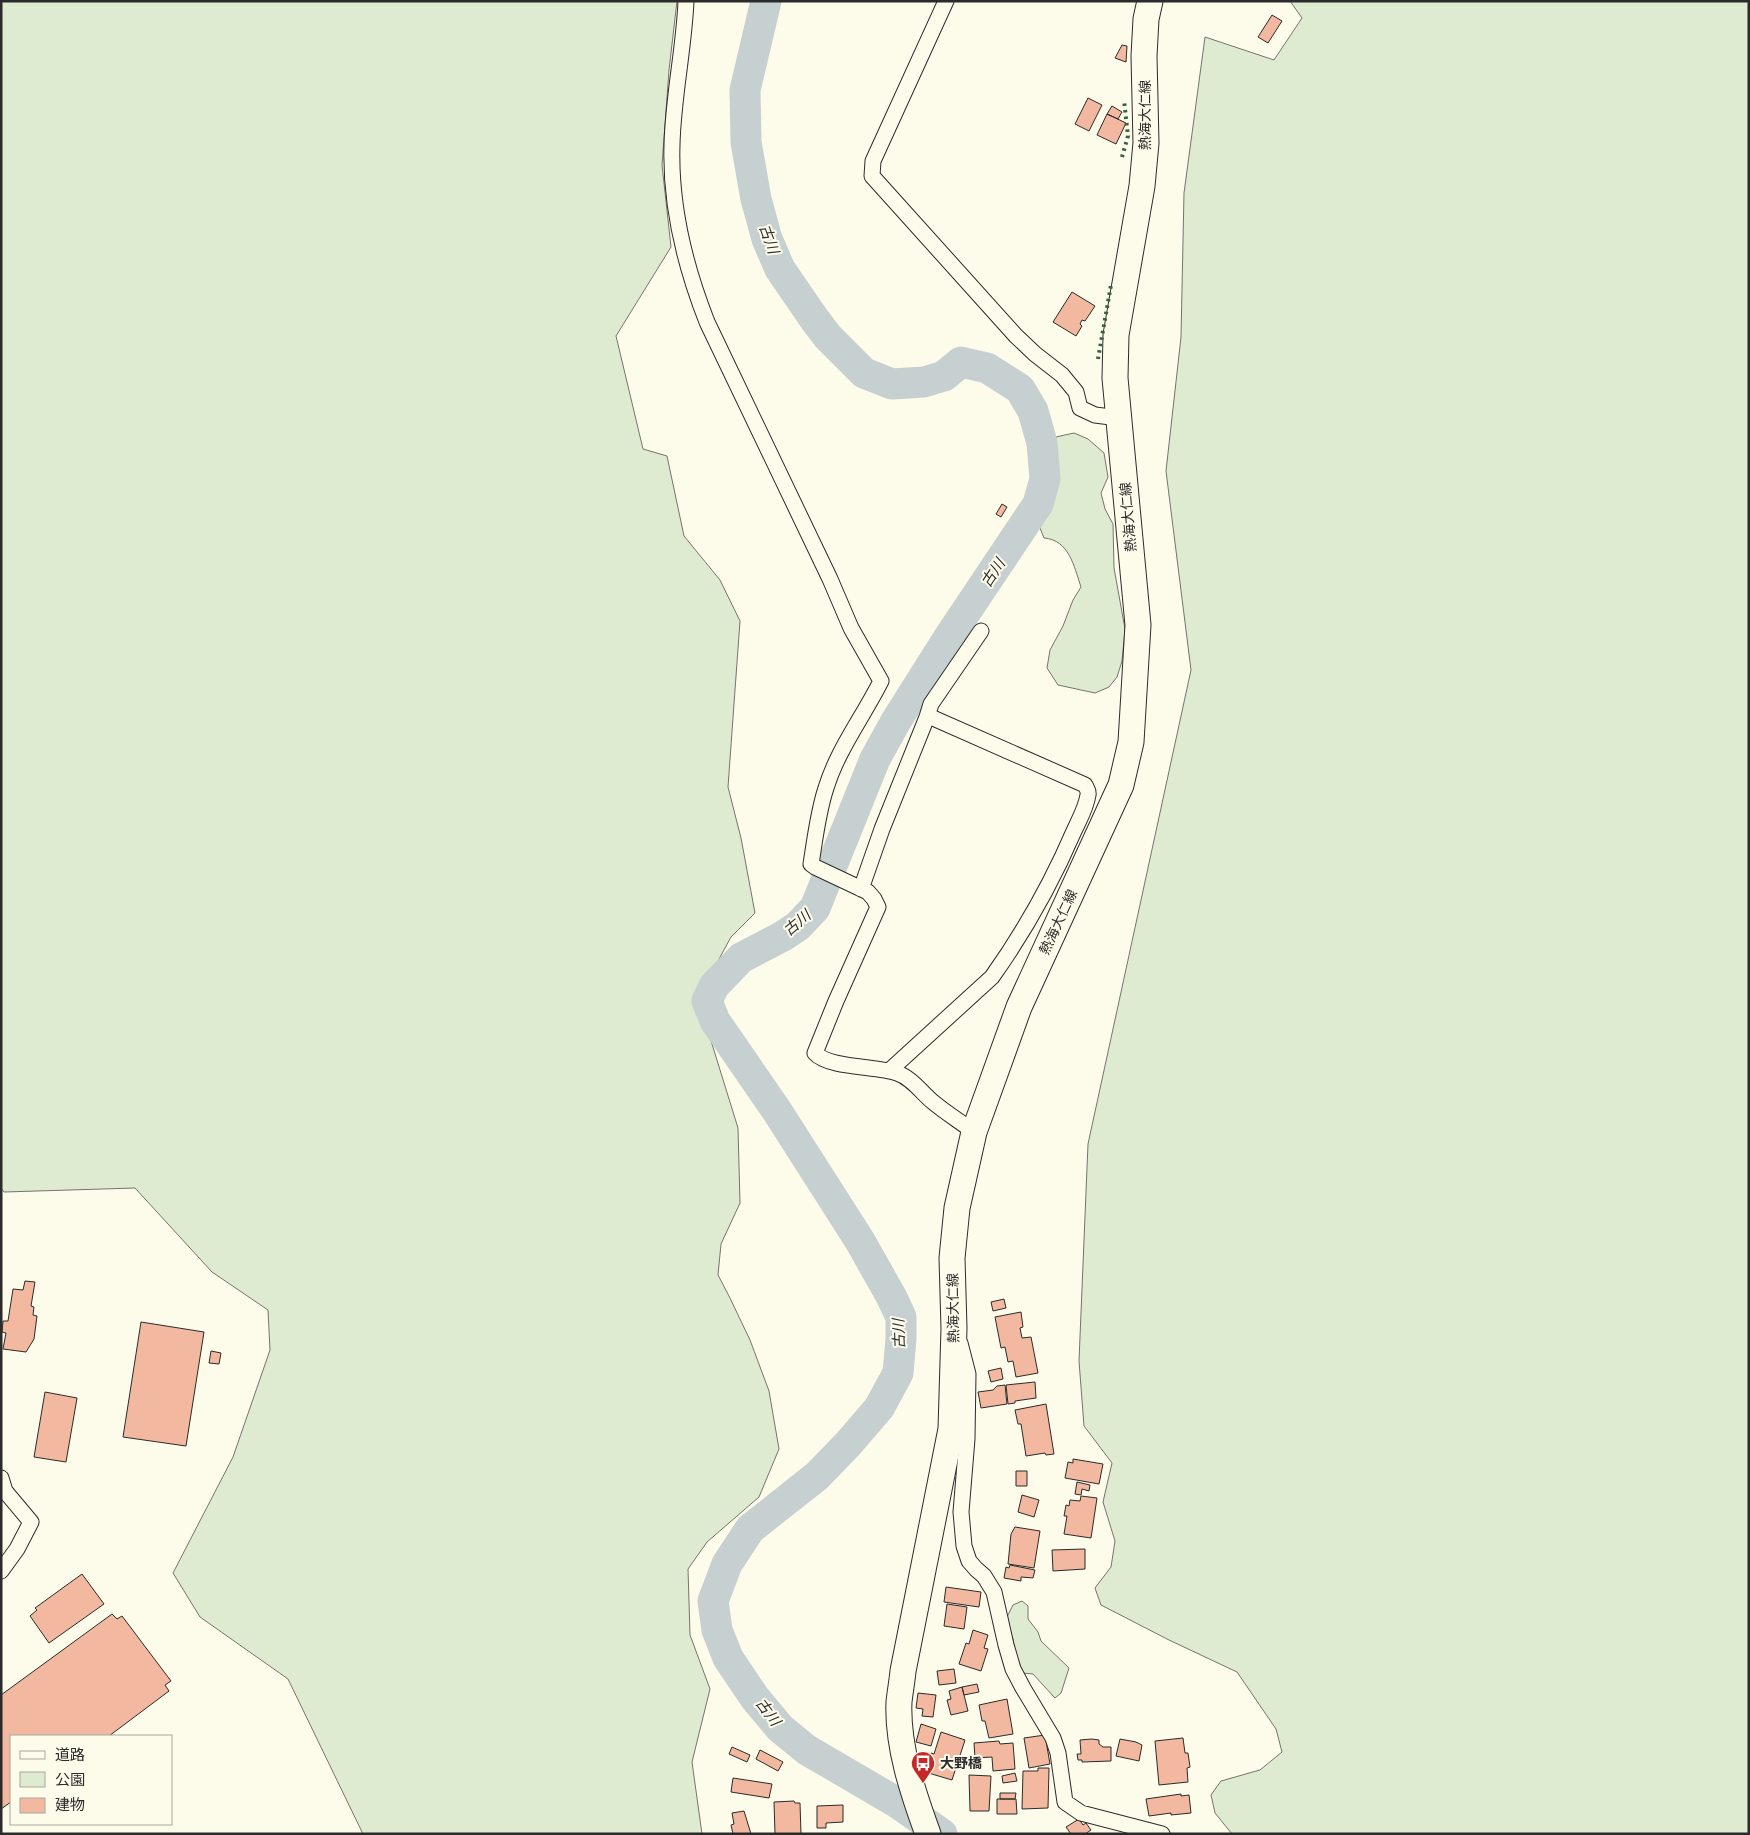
<svg xmlns="http://www.w3.org/2000/svg" width="1750" height="1835" font-family="Roboto,'Noto Sans JP',sans-serif">
<rect width="100%" height="100%" fill="#fdfbea"/>
<path fill="#deebd1" stroke="#74746e" d="M 1,1 L 677,1 L 669,70 L 662,165 L 671,247 L 616,336 L 643,449 L 667,456 L 684,536 L 720,580 L 740,621 L 728,787 L 741,838 L 755,913 L 731,937 L 712,972 L 699,1002 L 738,1128 L 740,1203 L 721,1244 L 718,1275 L 729,1296 L 750,1340 L 769,1391 L 779,1449 L 759,1497 L 707,1542 L 688,1569 L 690,1635 L 710,1689 L 692,1762 L 702,1834 L 363,1834 L 288,1679 L 200,1617 L 173,1573 L 233,1457 L 270,1350 L 268,1310 L 212,1272 L 135,1188 L 4,1192 L 1,1188 Z
M 1290,1 L 1749,1 L 1749,1834 L 1232,1834 L 1215,1813 L 1211,1795 L 1221,1781 L 1260,1770 L 1282,1752 L 1276,1729 L 1237,1672 L 1169,1640 L 1101,1605 L 1095,1588 L 1111,1567 L 1115,1541 L 1103,1502 L 1112,1463 L 1084,1426 L 1079,1361 L 1088,1144 L 1191,670 L 1166,471 L 1181,337 L 1184,193 L 1205,37 L 1274,60 L 1302,18 Z
M 1074,433 L 1088,439 L 1104,453 L 1108,477 L 1101,493 L 1105,509 L 1113,524 L 1114,568 L 1125,629 L 1122,661 L 1117,677 L 1109,687 L 1095,693 L 1058,685 L 1047,668 L 1050,650 L 1063,626 L 1073,600 L 1081,587 C 1074,566 1069,540 1044,538 L 1038,523 L 1050,488 L 1051,453 L 1056,437 Z
M 1022,1601 L 1028,1606 L 1028,1619 L 1038,1632 L 1041,1641 L 1069,1668 L 1061,1693 L 1055,1698 L 1033,1674 L 1022,1673 L 1014,1660 L 1013,1639 L 1008,1626 L 1007,1617 L 1013,1605 Z"/>
<g fill="none" stroke-linecap="round" stroke-linejoin="round">
<path stroke="#c7d0d0" stroke-width="31" d="M 766,1 L 745,90 L 746,142 L 756,199 L 767,239 L 780,269 L 815,320 L 828,337 L 864,373 L 892,384 L 924,382 L 944,376 L 961,362 L 987,368 L 1020,389 L 1033,411 L 1042,443 L 1045,479 L 1038,504 L 949,637 L 896,721 L 875,759 L 815,908 L 798,926 L 783,936 L 741,958 L 714,986 L 707,1001 L 715,1021 L 777,1111 L 860,1241 L 891,1296 L 901,1317 L 901,1339 L 898,1373 L 879,1408 L 848,1444 L 817,1476 L 750,1529 L 727,1564 L 713,1601 L 717,1630 L 728,1658 L 755,1698 L 780,1728 L 807,1750 L 896,1802 L 942,1834"/>
</g>
<path fill="#f2b8a0" stroke="#2b2b2b" d="M 1272,15 L 1282,21 L 1268,43 L 1258,37 Z
M 1122,45 L 1127,46 L 1126,62 L 1115,58 Z
M 1088,98 L 1102,105 L 1089,131 L 1075,124 Z
M 1112,106 L 1122,112 L 1118,119 L 1107,114 Z
M 1107,114 L 1126,123 L 1116,144 L 1097,135 Z
M 1072,292 L 1095,306 L 1085,321 L 1082,320 L 1080,324 L 1082,326 L 1076,336 L 1053,322 Z
M 1002,504 L 1007,507 L 1001,517 L 996,514 Z
M 25,1281 L 35,1282 L 31,1306 L 34,1307 L 33,1315 L 37,1316 L 34,1339 L 26,1352 L 3,1349 L 6,1333 L 2,1332 L 3,1321 L 8,1321 L 13,1289 L 23,1290 Z
M 1004,1299 L 1006,1308 L 993,1311 L 991,1302 Z
M 1021,1312 L 1023,1327 L 1020,1328 L 1022,1338 L 1031,1337 L 1038,1373 L 1016,1377 L 1013,1361 L 1008,1362 L 1005,1347 L 1001,1348 L 995,1317 Z
M 141,1322 L 204,1332 L 186,1446 L 123,1437 Z
M 211,1351 L 221,1353 L 219,1364 L 209,1363 Z
M 1001,1368 L 1003,1379 L 991,1382 L 988,1371 Z
M 1035,1382 L 1036,1398 L 1015,1401 L 1015,1403 L 1008,1404 L 1006,1385 Z
M 1005,1385 L 1007,1404 L 981,1408 L 978,1392 L 993,1390 L 997,1386 Z
M 45,1392 L 77,1398 L 66,1462 L 34,1457 Z
M 1046,1404 L 1054,1454 L 1046,1455 L 1045,1453 L 1026,1456 L 1021,1424 L 1018,1424 L 1015,1410 Z
M 1073,1459 L 1103,1464 L 1099,1484 L 1065,1478 L 1068,1462 L 1073,1463 Z
M 1016,1471 L 1027,1471 L 1027,1486 L 1016,1486 Z
M 1077,1482 L 1090,1485 L 1089,1491 L 1082,1489 L 1081,1495 L 1075,1494 Z
M 1022,1495 L 1039,1500 L 1034,1517 L 1018,1512 Z
M 1081,1496 L 1097,1498 L 1091,1538 L 1064,1534 L 1067,1516 L 1064,1516 L 1066,1505 L 1069,1506 L 1070,1500 L 1080,1501 Z
M 1015,1527 L 1040,1531 L 1034,1568 L 1008,1564 L 1011,1534 Z
M 1085,1549 L 1085,1569 L 1053,1571 L 1052,1550 Z
M 1010,1565 L 1035,1570 L 1033,1578 L 1021,1577 L 1021,1581 L 1004,1578 L 1006,1567 L 1009,1568 Z
M 82,1574 L 104,1604 L 49,1643 L 30,1616 L 37,1610 L 35,1608 Z
M 946,1587 L 981,1592 L 979,1607 L 944,1602 Z
M 947,1604 L 967,1607 L 964,1629 L 944,1626 Z
M 112,1614 L 117,1619 L 122,1616 L 171,1681 L 165,1685 L 169,1691 L 109,1736 L 11,1736 L 11,1802 L 1,1809 L 1,1695 Z
M 973,1630 L 988,1635 L 984,1648 L 988,1649 L 981,1671 L 959,1664 L 966,1643 L 969,1644 Z
M 954,1669 L 956,1683 L 939,1685 L 937,1671 Z
M 977,1684 L 979,1692 L 964,1695 L 962,1687 Z
M 962,1687 L 968,1711 L 951,1715 L 947,1700 L 951,1699 L 949,1691 Z
M 918,1693 L 936,1695 L 933,1717 L 922,1716 L 923,1709 L 916,1708 Z
M 1007,1699 L 1013,1734 L 989,1738 L 985,1721 L 982,1721 L 979,1705 Z
M 921,1724 L 936,1729 L 931,1746 L 916,1742 Z
M 941,1732 L 965,1740 L 952,1780 L 925,1772 L 931,1753 L 934,1754 Z
M 1045,1735 L 1050,1764 L 1029,1768 L 1024,1738 Z
M 1183,1738 L 1185,1753 L 1188,1753 L 1190,1767 L 1187,1768 L 1188,1782 L 1159,1785 L 1155,1741 Z
M 1092,1739 L 1099,1740 L 1099,1744 L 1103,1747 L 1111,1747 L 1111,1761 L 1082,1762 L 1082,1760 L 1078,1760 L 1077,1754 L 1081,1754 L 1080,1740 Z
M 1120,1739 L 1136,1742 L 1142,1745 L 1139,1761 L 1116,1756 Z
M 999,1741 L 1000,1744 L 1013,1743 L 1015,1769 L 993,1771 L 992,1757 L 975,1758 L 974,1743 Z
M 732,1747 L 750,1755 L 747,1762 L 729,1754 Z
M 760,1750 L 783,1762 L 778,1771 L 756,1759 Z
M 1038,1768 L 1049,1768 L 1048,1808 L 1022,1809 L 1023,1771 L 1038,1771 Z
M 1015,1773 L 1017,1781 L 1003,1783 L 1002,1776 Z
M 969,1775 L 991,1776 L 989,1811 L 970,1811 Z
M 733,1778 L 772,1784 L 769,1798 L 731,1792 Z
M 1000,1793 L 1016,1793 L 1015,1799 L 1000,1799 Z
M 1181,1794 L 1181,1796 L 1189,1795 L 1191,1813 L 1171,1815 L 1171,1813 L 1149,1816 L 1146,1799 Z
M 997,1799 L 1016,1799 L 1017,1814 L 997,1814 Z
M 794,1801 L 795,1803 L 800,1803 L 801,1834 L 775,1834 L 774,1802 Z
M 843,1805 L 843,1822 L 826,1823 L 826,1828 L 817,1828 L 817,1806 Z
M 744,1811 L 751,1834 L 733,1834 L 731,1825 L 734,1824 L 732,1813 Z
M 1079,1819 L 1083,1825 L 1086,1823 L 1091,1830 L 1085,1834 L 1071,1834 L 1066,1827 Z"/>
<g fill="none" stroke-linecap="round" stroke-linejoin="round">
<g stroke="#2b2b2b" stroke-width="17">
<path id="street" d="M 686,1 C 684,49 673,97 672,145 C 670,206 685,266 707,322 L 830,579 L 851,628 L 881,681 C 863,717 838,749 826,788 C 818,812 815,839 811,864 L 815,867 L 868,892 L 874,899 L 878,907 L 836,1001 L 815,1053 C 828,1068 877,1066 897,1073 C 912,1078 922,1093 933,1102 C 946,1113 961,1122 974,1132
M 946,1 L 873,161 L 872,176 L 1016,336 L 1035,354 L 1062,375 L 1076,392 L 1080,408 L 1095,415 L 1119,418
M 927,717 L 931,704 L 981,631
M 861,889 L 882,829 L 927,717 L 933,718 L 1085,785 C 1087,789 1089,791 1088,795 C 1086,808 1079,820 1074,831 C 1052,882 1024,932 992,977 L 889,1071
M 960,1343 L 968,1374 L 967,1439 L 961,1512 L 964,1546 L 969,1561 L 976,1569 L 984,1576 L 994,1592 L 1006,1645 L 1013,1669 L 1023,1688 L 1053,1738 L 1058,1753 L 1065,1802 L 1081,1813 L 1162,1834
M 1,1478 L 5,1491 L 31,1522 L 17,1549 L 1,1571"/>
</g>
<g stroke="#2b2b2b" stroke-width="27">
<path id="primary" d="M 928,1834 C 913,1793 897,1746 899,1702 C 900,1692 902,1682 903,1671 L 951,1429 L 954,1328 L 952,1258 L 957,1208 L 974,1132 L 1019,1007 L 1121,785 L 1131,742 L 1138,625 L 1115,378 L 1116,335 L 1142,186 L 1146,143 L 1144,56 L 1146,19 L 1150,1"/>
</g>
<use href="#street" stroke="#fdfbea" stroke-width="15"/>
<use href="#primary" stroke="#fdfbea" stroke-width="25"/>
<path stroke="#34623c" stroke-width="4" stroke-dasharray="2.5 4" stroke-linecap="butt" d="M 1122,157 L 1128,136 L 1124,100
M 1098,359 L 1111,285"/>
</g>
<defs>
<g id="bus-pin" transform="scale(1.25)"><path d="M0 17L-7.5 6A9.5 9.5 0 1 1 7.5 6Z" fill="#c62828" stroke="#fdfbea"/><path d="M-5-6H5V4H4V6H2V4H-2V6H-4V4H-5ZM-3.5-4V0h7V-4ZM-3.5 1.2v1.5H-2V1.2ZM2 1.2v1.5H3.5V1.2Z" fill="#fff"/></g>
</defs>
<g fill-rule="evenodd">
<use href="#bus-pin" x="923" y="1763"/>
</g>
<g text-anchor="middle" stroke-width="4" stroke-linejoin="round" paint-order="stroke">
<g font-size="14" fill="#2b2b2b" stroke="#fdfbea">
<text transform="translate(1145 115) rotate(-90)" y="5">熱海大仁線</text>
<text transform="translate(1128 517) rotate(-95)" y="5">熱海大仁線</text>
<text transform="translate(1058 922) rotate(-65)" y="5">熱海大仁線</text>
<text transform="translate(953 1308) rotate(-91)" y="5">熱海大仁線</text>
</g>
<g font-size="14" font-weight="bold" fill="#2b2b2b" stroke="#fdfbea" text-anchor="start">
<text x="940" y="1768">大野橋</text>
</g>
<g font-size="15" font-style="italic" fill="#2b2b2b" stroke="#fdfbea">
<text transform="translate(769 239) rotate(70)" y="5">古川</text>
<text transform="translate(993 573) rotate(-57)" y="5">古川</text>
<text transform="translate(797 923) rotate(-40)" y="5">古川</text>
<text transform="translate(899 1334) rotate(-92)" y="5">古川</text>
<text transform="translate(768 1712) rotate(53)" y="5">古川</text>
</g>
</g>
<rect width="1750" height="1835" fill="none" stroke="#2b2b2b" stroke-width="5"/>
<rect x="10" y="1735" width="162" height="90" fill="#fdfbea" stroke="#a9a89e"/>
<rect x="20" y="1751" width="25" height="8" fill="#fdfbea" stroke="#a9a89e"/>
<text x="55" y="1760" font-size="15" fill="#2b2b2b">道路</text>
<rect x="20" y="1772" width="25" height="15" fill="#deebd1" stroke="#a9a89e"/>
<text x="55" y="1785" font-size="15" fill="#2b2b2b">公園</text>
<rect x="20" y="1798" width="25" height="15" fill="#f2b8a0" stroke="#a9a89e"/>
<text x="55" y="1810" font-size="15" fill="#2b2b2b">建物</text>
</svg>
